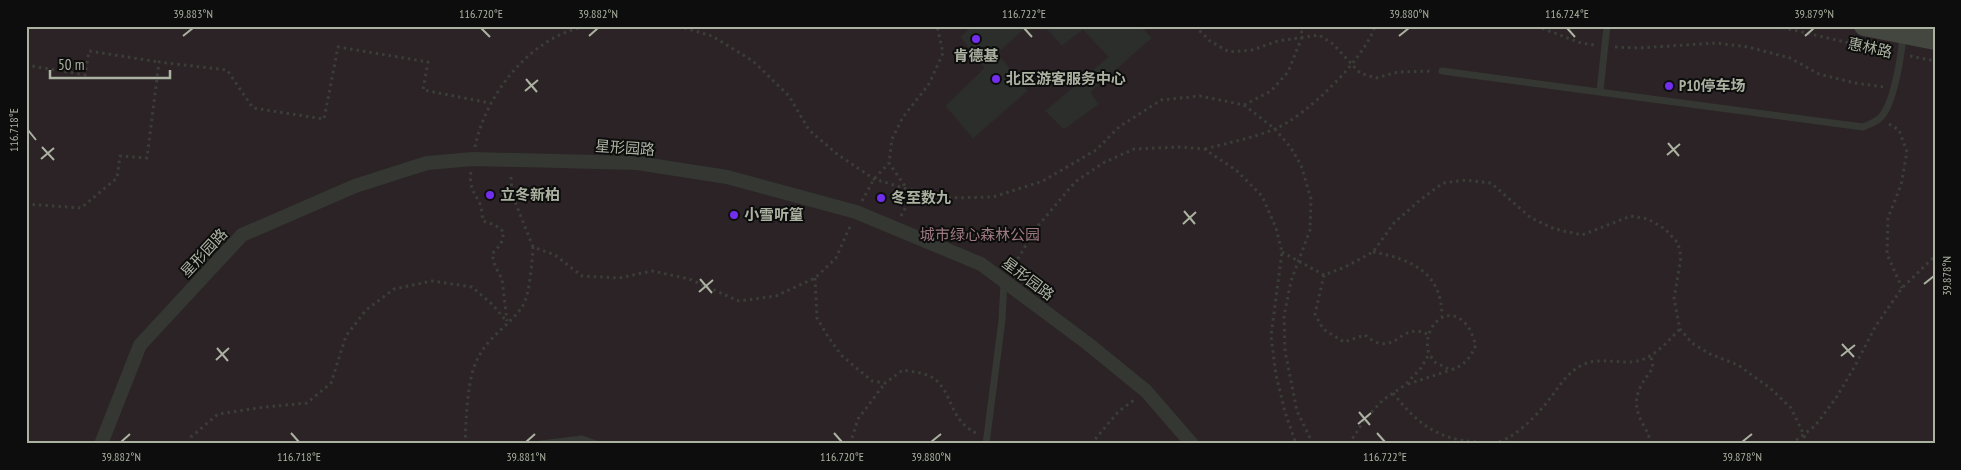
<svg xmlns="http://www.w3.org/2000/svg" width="1961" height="470" font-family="'PT Sans Narrow','Noto Sans SC',sans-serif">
<rect width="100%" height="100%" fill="#111210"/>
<path fill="#2b2325" d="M 26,26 L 1935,26 L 1935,444 L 26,444 Z"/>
<path fill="#2c2e2b" stroke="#2c2e2b" d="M 973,26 L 1027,26 L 997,53 L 1027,91 L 973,138 L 946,106 L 985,68 L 961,37 Z
M 1044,26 L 1140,26 L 1151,38 L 1090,92 L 1098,104 L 1064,129 L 1046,111 L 1109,57 L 1083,29 L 1062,45 Z"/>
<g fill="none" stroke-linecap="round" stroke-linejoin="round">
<path stroke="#3b3e38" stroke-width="3" stroke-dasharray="2.5 4" stroke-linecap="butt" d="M 678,26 L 712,36 L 753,61 L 789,96 L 809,130 L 837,154 L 874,179 L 907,189 L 948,198 L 993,197 L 1043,181 L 1096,150 L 1119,127 L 1161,100 L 1200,96 L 1244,105 L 1275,129 L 1291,148 L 1301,165 L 1311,199 L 1310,230 L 1291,281 L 1284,316 L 1285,351 L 1297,411 L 1313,444
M 1195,26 L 1210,41 L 1229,52 L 1252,50 L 1278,41 L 1319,35 L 1333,44 L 1360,73 L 1376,78 L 1398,72 L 1432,71
M 1536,26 L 1581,43 L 1594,45
M 1776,26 L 1892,53
M 1615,47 L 1638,48 L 1716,43 L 1748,47 L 1790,58 L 1819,74 L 1855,83 L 1884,87
M 1910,56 L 1935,61
M 26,65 L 85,75 L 89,51 L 159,62
M 1244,105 L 1271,91 L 1288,72 L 1302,37 L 1301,26
M 1889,124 L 1899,130 L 1907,152 L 1901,185 L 1888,218 L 1887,254 L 1902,288
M 475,147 C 486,93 532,35 588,26
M 1205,149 C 1227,143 1253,138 1275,129 C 1307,115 1364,60 1375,26
M 471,172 C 469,187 474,192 480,204 C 482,209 482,216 483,221 L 495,225 L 504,232 L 501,244 L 492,254 L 495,266 L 502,279 L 507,321
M 511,177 L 512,194 L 533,247
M 862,201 L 874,179 L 889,163
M 26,204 L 81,208 L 117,178 L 120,156 L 147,158 L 159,62 L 227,70 L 253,108 L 324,119 L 338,47 L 428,62 L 423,90 L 490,103
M 901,216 L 907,205 L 907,189 L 889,163 L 892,139 L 903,117 L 929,84 L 943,53 L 937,26
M 1282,252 L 1324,275 L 1345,267 L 1373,252 L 1394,223 L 1420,200 L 1443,183 L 1466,180 L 1491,183 L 1531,218 L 1555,229 L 1582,235 L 1631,216 L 1648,219 L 1665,229 L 1678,243 L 1681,257 L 1674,299 L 1680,329 L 1692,343 L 1710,354 L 1738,365 L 1770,388 L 1791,408 L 1804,435 L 1806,444
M 1373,252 C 1411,259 1442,272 1442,317
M 1011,270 L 1037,227 L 1075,182 L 1103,163 L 1134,149 L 1180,147 L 1204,149 L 1236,170 L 1262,196 L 1276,228 L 1282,252 L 1271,336 L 1276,375 L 1285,412 L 1296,444
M 1324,275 L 1315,314 L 1323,329 L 1344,342 L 1365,335 C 1369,338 1374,342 1379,343 C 1398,348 1404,323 1427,334
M 815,278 L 817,318 L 827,335 L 841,355 L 872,381 L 885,383 L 903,370 C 914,372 929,373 937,381 C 954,398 950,421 978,434
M 1408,384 L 1451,370
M 1393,393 C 1417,423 1436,439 1476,442 C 1481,442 1489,444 1495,443 C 1513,439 1531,421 1543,407 C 1556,393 1564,374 1582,365 C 1596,358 1612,362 1627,362 C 1650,363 1665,344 1680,329
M 191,444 L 191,437 L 218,414 L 265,407 L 307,403 L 331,383 L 346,336 L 366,310 L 394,289 L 432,281 L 472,287 L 493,305 L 507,322
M 465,444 C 466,422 467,379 477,360 C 488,336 508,327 522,307 C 530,295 532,262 533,247 L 555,255 L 582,276 L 619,278 L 652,271 L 689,279 L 739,301 L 776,296 L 815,278 L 836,258 L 851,224
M 850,444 L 858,419 L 885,383
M 1091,444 L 1118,412 L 1134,400
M 1349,444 L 1365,419 L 1383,400 L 1405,385 L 1421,368 L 1429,354 C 1421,330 1445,302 1465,323 C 1471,329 1473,338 1476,345 C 1470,358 1465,365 1451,370 L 1436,363 L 1429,354
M 1650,444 C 1650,436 1647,432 1644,426 C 1630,402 1637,389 1653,368 L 1651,356
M 1791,444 L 1815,426 L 1836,398 L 1855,366 L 1875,327 L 1902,288 L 1935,256"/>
<path stroke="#343732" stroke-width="7" d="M 1442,71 L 1863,127 C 1868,125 1876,122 1880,118 C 1894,105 1901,56 1903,37
M 1600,91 L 1607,26
M 540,444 L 582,439 L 596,444
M 986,444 L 1002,320 L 1004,282"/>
<path stroke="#343732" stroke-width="14" d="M 101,444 L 140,345 L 242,235 L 355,186 L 427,163 L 473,159 L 637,163 L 727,177 L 856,212 L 981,264 L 1087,343 L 1146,391 L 1192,444"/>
<path stroke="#444740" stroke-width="20" d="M 1864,26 L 1935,40"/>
</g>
<path fill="none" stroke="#acb2a2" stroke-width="2" d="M 481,28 L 490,37M 1024,28 L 1032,37M 1567,28 L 1575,37M 183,36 L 193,28M 589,36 L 598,28M 1399,36 L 1409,28M 1805,36 L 1814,28M 526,79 L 537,92M 525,91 L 538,80M 28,130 L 36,140M 1668,143 L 1679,156M 42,147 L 54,160M 1667,155 L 1680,144M 41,159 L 54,148M 1184,211 L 1195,224M 1183,224 L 1196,212M 700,279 L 712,293M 1924,284 L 1934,276M 699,292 L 713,280M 1842,344 L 1854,357M 217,348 L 228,361M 1841,356 L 1855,345M 216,360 L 229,348M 1359,412 L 1370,425M 1358,424 L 1371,413M 291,433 L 299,442M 834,433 L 842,442M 1377,433 L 1385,442M 121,442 L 130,434M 526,442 L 535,434M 931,442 L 941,434M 1742,442 L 1752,434"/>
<g fill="#732ded" stroke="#0c0d0c" stroke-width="2">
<circle cx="976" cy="39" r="5"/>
<circle cx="996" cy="79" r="5"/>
<circle cx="1669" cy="86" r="5"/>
<circle cx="490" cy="195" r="5"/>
<circle cx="881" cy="198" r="5"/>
<circle cx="734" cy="215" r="5"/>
</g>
<g text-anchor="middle" stroke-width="4" stroke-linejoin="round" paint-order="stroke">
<g font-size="15" fill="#acb2a2" stroke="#0c0d0c">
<text transform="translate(1870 48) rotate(12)" y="5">惠林路</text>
<text transform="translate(625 148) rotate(4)" y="5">星形园路</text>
<text transform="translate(204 253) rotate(-47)" y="5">星形园路</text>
<text transform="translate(1028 279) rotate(37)" y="5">星形园路</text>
</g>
<g font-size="15" font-weight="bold" fill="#acb2a2" stroke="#0c0d0c" text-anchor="start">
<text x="976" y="61" text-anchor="middle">肯德基</text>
<text x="1006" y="84">北区游客服务中心</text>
<text x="1679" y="91">P10停车场</text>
<text x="500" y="200">立冬新柏</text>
<text x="891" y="203">冬至数九</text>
<text x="744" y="220">小雪听篁</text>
</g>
<g font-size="15" fill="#9d7982" stroke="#0c0d0c">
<text x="980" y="240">城市绿心森林公园</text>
</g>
</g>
<rect width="1961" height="470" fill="none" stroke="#0c0d0c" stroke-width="55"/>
<path d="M50 70v8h120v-8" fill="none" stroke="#acb2a2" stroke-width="2.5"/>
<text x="58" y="70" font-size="15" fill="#acb2a2" stroke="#0c0d0c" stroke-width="4" paint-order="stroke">50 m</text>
<rect x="28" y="28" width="1906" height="414" fill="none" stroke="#acb2a2" stroke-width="2"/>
<g font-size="12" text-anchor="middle" fill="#acb2a2">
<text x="193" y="18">39.883°N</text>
<text x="481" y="18">116.720°E</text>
<text x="598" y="18">39.882°N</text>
<text x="1024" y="18">116.722°E</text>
<text x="1409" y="18">39.880°N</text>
<text x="1567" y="18">116.724°E</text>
<text x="1814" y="18">39.879°N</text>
<text transform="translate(14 130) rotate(-90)" y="4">116.718°E</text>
<text transform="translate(1947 276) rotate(-90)" y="4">39.878°N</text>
<text x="121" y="461">39.882°N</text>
<text x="299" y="461">116.718°E</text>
<text x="526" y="461">39.881°N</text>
<text x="842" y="461">116.720°E</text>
<text x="931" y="461">39.880°N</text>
<text x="1385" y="461">116.722°E</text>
<text x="1742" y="461">39.878°N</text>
</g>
</svg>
